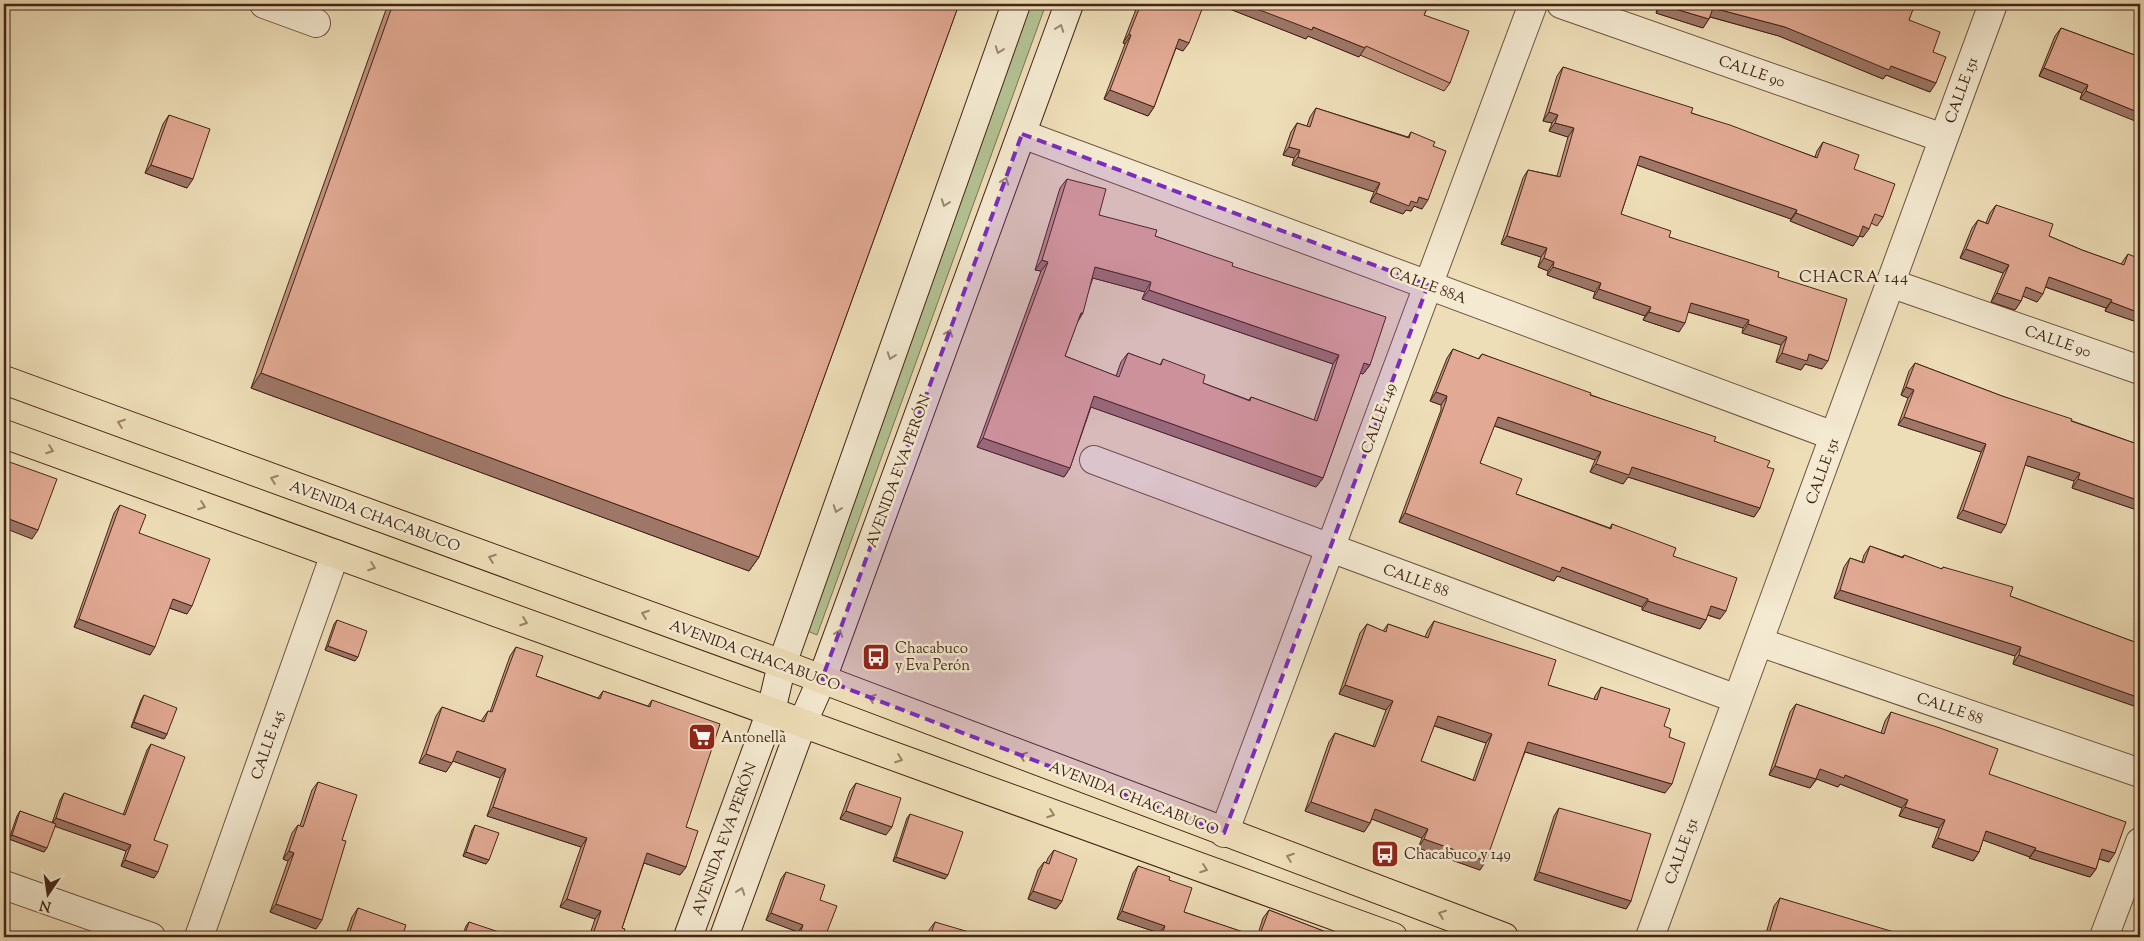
<svg xmlns="http://www.w3.org/2000/svg" width="2144" height="941" font-family="'Sorts Mill Goudy',serif">
<rect width="100%" height="100%" fill="#eedeb8"/>
<filter id="stains"><feTurbulence type="fractalNoise" baseFrequency=".004" numOctaves="4"/><feColorMatrix values="0 0 0 0 .2 0 0 0 0 .09 0 0 0 0 .02 0 0 0 .5 -.17"/></filter>
<radialGradient id="worn" r=".72"><stop offset=".6" stop-color="#630" stop-opacity="0"/><stop offset="1" stop-color="#630" stop-opacity=".3"/></radialGradient>
<path fill="#b3c293" stroke="#7c7456" d="M 1024,4 L 1046,4 L 817,635 L 798,627 Z"/>
<g fill="none" stroke-linecap="round" stroke-linejoin="round">
<g stroke="#6e5340" stroke-width="30">
<path id="street" d="M 264,4 L 316,23
M 1561,4 L 1943,138
M 1022,134 L 1834,436
M 1890,283 L 2140,370
M 1094,460 L 1737,699
M 1759,642 L 2140,773
M 1224,833 L 1533,4
M 4,885 L 151,937
M 199,937 L 335,554
M 1650,937 L 1993,4
M 2104,937 L 2140,842"/>
</g>
<g stroke="#442518" stroke-width="30">
<path id="secondary" d="M 688,937 L 771,711 L 782,664 L 1016,4
M 724,937 L 802,724 L 822,679 L 1069,4"/>
</g>
<g stroke="#442518" stroke-width="30">
<path id="primary" d="M 4,380 L 782,664 L 1504,937
M 4,434 L 1393,937"/>
</g>
<use href="#street" stroke="#f4ead1" stroke-width="28"/>
<use href="#secondary" stroke="#f4ead1" stroke-width="28"/>
<use href="#primary" stroke="#eedeb8" stroke-width="28"/>
</g>
<path fill="#c2927f" stroke="#442518" fill-rule="evenodd" d="M 388,4 L 959,4 L 759,557 L 749,571 L 251,388 Z
M 1138,4 L 1204,4 L 1183,51 L 1176,48 L 1154,107 L 1148,116 L 1104,99 L 1125,44 L 1123,43 Z
M 1217,4 L 1429,4 L 1424,15 L 1450,83 L 1444,91 L 1360,55 L 1359,57 L 1308,36 L 1306,39 Z
M 1642,4 L 1913,4 L 1909,20 L 1933,52 L 1930,92 L 1886,75 L 1883,79 L 1779,36 L 1710,17 L 1703,28 L 1656,13 L 1657,9 Z
M 2061,28 L 2140,57 L 2080,99 L 2082,93 L 2039,76 L 2055,36 Z
M 1563,67 L 1815,157 L 1817,151 L 1823,142 L 1854,169 L 1883,217 L 1877,226 L 1871,223 L 1863,237 L 1859,236 L 1853,246 L 1790,221 L 1791,219 L 1637,165 L 1621,214 L 1669,237 L 1778,277 L 1822,369 L 1805,364 L 1801,370 L 1776,362 L 1781,345 L 1742,333 L 1743,328 L 1688,312 L 1679,332 L 1643,320 L 1645,316 L 1593,298 L 1595,292 L 1547,275 L 1548,271 L 1538,267 L 1541,257 L 1501,244 L 1523,178 L 1528,170 L 1557,176 L 1568,137 L 1549,131 L 1552,123 L 1543,121 L 1557,76 Z
M 1316,108 L 1408,137 L 1411,132 L 1433,146 L 1422,209 L 1414,206 L 1411,211 L 1406,210 L 1403,214 L 1370,202 L 1374,192 L 1292,165 L 1294,158 L 1283,155 L 1291,132 L 1297,123 L 1307,126 L 1310,117 Z
M 169,115 L 187,188 L 145,173 L 163,124 Z
M 1067,179 L 1099,215 L 1155,236 L 1232,266 L 1370,365 L 1363,374 L 1360,373 L 1323,478 L 1316,487 L 1091,407 L 1070,468 L 1064,477 L 977,447 L 1041,271 L 1035,270 L 1060,188 ZM 1093,278 L 1145,292 L 1142,299 L 1333,364 L 1314,420 L 1251,397 L 1249,400 L 1203,383 L 1163,359 L 1160,365 L 1128,353 L 1121,362 L 1116,376 L 1065,356 Z
M 1996,205 L 2049,236 L 2082,250 L 2121,264 L 2128,254 L 2140,323 L 2105,311 L 2106,308 L 2045,287 L 2037,302 L 2023,296 L 2021,301 L 2015,310 L 1991,302 L 2003,273 L 1960,258 L 1972,228 L 1978,220 L 1986,223 L 1990,213 Z
M 1453,349 L 1478,359 L 1482,354 L 1714,441 L 1767,467 L 1760,508 L 1754,517 L 1628,477 L 1623,484 L 1590,472 L 1595,460 L 1494,426 L 1480,463 L 1516,494 L 1610,528 L 1612,524 L 1673,556 L 1720,619 L 1707,615 L 1706,620 L 1700,629 L 1642,610 L 1642,607 L 1557,576 L 1554,581 L 1399,522 L 1441,410 L 1441,405 L 1430,401 L 1447,358 Z
M 1915,363 L 2002,396 L 2140,445 L 2140,511 L 2072,488 L 2074,481 L 2025,465 L 2001,533 L 1957,518 L 1981,452 L 1898,425 L 1908,398 L 1901,395 L 1909,371 Z
M 120,505 L 139,533 L 187,614 L 169,608 L 150,655 L 74,627 L 114,513 Z
M 1870,546 L 1902,557 L 1904,555 L 1941,569 L 1943,567 L 2010,596 L 2140,644 L 2140,708 L 2013,664 L 2015,656 L 1834,598 L 1844,567 L 1850,558 L 1862,562 L 1864,555 Z
M 337,620 L 355,661 L 325,650 L 334,624 Z
M 1434,621 L 1548,685 L 1594,700 L 1595,696 L 1601,687 L 1664,726 L 1669,737 L 1665,793 L 1525,752 L 1480,870 L 1418,848 L 1422,838 L 1372,819 L 1370,823 L 1364,832 L 1305,811 L 1329,742 L 1335,733 L 1373,746 L 1386,710 L 1339,694 L 1360,633 L 1367,624 L 1383,631 L 1388,624 L 1425,637 L 1428,630 ZM 1434,726 L 1486,743 L 1473,780 L 1421,761 Z
M 516,647 L 536,676 L 598,698 L 603,691 L 648,706 L 652,700 L 686,827 L 686,867 L 680,875 L 644,863 L 622,928 L 623,937 L 589,937 L 595,919 L 560,907 L 581,847 L 487,816 L 500,778 L 453,761 L 446,772 L 419,763 L 436,716 L 442,707 L 481,721 L 488,711 L 490,712 L 510,656 Z
M 144,695 L 167,734 L 164,739 L 131,727 L 141,700 Z
M 1796,704 L 1881,733 L 1885,721 L 1891,712 L 1989,774 L 2109,862 L 2099,859 L 2096,869 L 2090,877 L 2029,858 L 2030,857 L 1983,840 L 1979,852 L 1973,861 L 1932,847 L 1939,828 L 1899,816 L 1902,808 L 1840,784 L 1838,787 L 1817,779 L 1810,788 L 1769,775 L 1790,712 Z
M 151,744 L 154,840 L 154,878 L 121,866 L 126,851 L 55,826 L 44,852 L 9,839 L 17,816 L 20,811 L 52,823 L 60,800 L 64,793 L 123,815 L 147,750 Z
M 318,782 L 342,840 L 316,929 L 270,912 L 288,861 L 283,859 L 292,833 L 298,825 L 300,826 L 312,790 Z
M 856,783 L 886,835 L 840,819 L 850,791 Z
M 1559,808 L 1631,901 L 1626,909 L 1534,880 L 1554,816 Z
M 910,814 L 945,879 L 893,861 L 907,818 Z
M 475,825 L 486,864 L 463,856 L 472,830 Z
M 1054,850 L 1062,901 L 1056,909 L 1028,899 L 1038,870 L 1044,862 L 1046,863 L 1048,858 Z
M 1138,866 L 1169,880 L 1184,912 L 1257,937 L 1263,918 L 1269,910 L 1339,937 L 1158,937 L 1159,933 L 1117,919 L 1133,873 Z
M 786,872 L 820,900 L 825,937 L 797,937 L 798,932 L 766,920 L 781,879 Z
M 1780,898 L 1893,937 L 1765,937 L 1774,906 Z
M 358,908 L 402,937 L 345,937 L 352,917 Z
M 469,922 L 500,937 L 462,937 L 466,926 Z
M 935,922 L 967,937 L 927,937 L 929,930 Z"/>
<path fill="#9e7768" stroke="#442518" d="M 1217,4 L 1244,4 L 1313,27 L 1365,48 L 1359,57 L 1308,36 L 1306,39 Z
M 1642,4 L 1661,4 L 1657,9 Z
M 1662,5 L 1709,19 L 1703,28 L 1656,13 Z
M 1713,8 L 1785,27 L 1891,66 L 1936,83 L 1930,92 L 1886,75 L 1883,79 L 1779,36 L 1707,16 Z
M 1129,34 L 1131,35 L 1125,44 L 1123,43 Z
M 1179,39 L 1189,43 L 1183,51 L 1173,47 Z
M 2044,68 L 2088,85 L 2082,93 L 2039,76 Z
M 1110,90 L 1154,107 L 1148,116 L 1104,99 Z
M 2086,91 L 2140,113 L 2140,123 L 2080,99 Z
M 1549,112 L 1558,115 L 1552,123 L 1543,121 Z
M 1555,123 L 1574,128 L 1568,137 L 1549,131 Z
M 1289,147 L 1300,150 L 1294,158 L 1283,155 Z
M 1640,156 L 1797,210 L 1791,219 L 1634,164 Z
M 1298,157 L 1380,183 L 1374,192 L 1292,165 Z
M 151,165 L 193,179 L 187,188 L 145,173 Z
M 1376,193 L 1411,201 L 1419,197 L 1428,200 L 1422,209 L 1414,206 L 1411,211 L 1406,210 L 1403,214 L 1370,202 Z
M 1796,213 L 1859,237 L 1853,246 L 1790,221 Z
M 1863,226 L 1869,229 L 1863,237 L 1857,235 Z
M 1507,236 L 1547,248 L 1541,257 L 1501,244 Z
M 1966,249 L 2009,265 L 2003,273 L 1960,258 Z
M 1544,258 L 1554,262 L 1548,271 L 1538,267 Z
M 1042,260 L 1048,262 L 1041,271 L 1035,270 Z
M 1095,267 L 1151,282 L 1145,292 L 1089,277 Z
M 1553,267 L 1601,283 L 1595,292 L 1547,275 Z
M 2049,277 L 2112,300 L 2106,308 L 2043,286 Z
M 2026,287 L 2043,294 L 2037,302 L 2020,295 Z
M 1599,289 L 1651,307 L 1645,316 L 1593,298 Z
M 1149,290 L 1339,355 L 1333,364 L 1142,299 Z
M 1997,293 L 2021,301 L 2015,310 L 1991,302 Z
M 2111,302 L 2140,313 L 2140,323 L 2105,311 Z
M 1691,303 L 1749,320 L 1743,328 L 1685,311 Z
M 1649,312 L 1685,323 L 1679,332 L 1643,320 Z
M 1081,313 L 1083,313 L 1077,323 Z
M 1748,324 L 1787,337 L 1781,345 L 1742,333 Z
M 1782,353 L 1809,354 L 1828,361 L 1822,369 L 1805,364 L 1801,370 L 1776,362 Z
M 1364,363 L 1370,365 L 1363,374 L 1357,372 Z
M 261,373 L 759,557 L 749,571 L 251,388 Z
M 1906,387 L 1914,390 L 1908,398 L 1901,395 Z
M 1436,392 L 1447,396 L 1441,405 L 1430,401 Z
M 1094,396 L 1323,478 L 1316,487 L 1088,406 Z
M 1498,417 L 1601,452 L 1595,460 L 1492,425 Z
M 1904,417 L 1986,444 L 1981,452 L 1898,425 Z
M 983,438 L 1070,468 L 1064,477 L 977,447 Z
M 2028,456 L 2080,473 L 2074,481 L 2022,464 Z
M 1596,464 L 1632,467 L 1760,508 L 1754,517 L 1628,477 L 1623,484 L 1590,472 Z
M 2078,479 L 2140,501 L 2140,511 L 2072,488 Z
M 1963,510 L 2006,525 L 2001,533 L 1957,518 Z
M 1405,513 L 1562,567 L 1648,599 L 1642,607 L 1557,576 L 1554,581 L 1399,522 Z
M 4,517 L 38,530 L 32,539 L 4,528 Z
M 1840,590 L 2021,647 L 2015,656 L 1834,598 Z
M 173,599 L 192,606 L 187,614 L 167,607 Z
M 1648,601 L 1706,620 L 1700,629 L 1642,610 Z
M 1711,606 L 1726,611 L 1720,619 L 1705,614 Z
M 79,619 L 155,647 L 150,655 L 74,627 Z
M 328,646 L 358,657 L 355,661 L 325,650 Z
M 2019,655 L 2140,698 L 2140,708 L 2013,664 Z
M 1345,685 L 1393,701 L 1386,710 L 1339,694 Z
M 1438,716 L 1492,734 L 1486,743 L 1432,725 Z
M 134,722 L 167,734 L 164,739 L 131,727 Z
M 1528,742 L 1672,784 L 1665,793 L 1522,751 Z
M 457,751 L 506,769 L 500,778 L 450,760 Z
M 426,754 L 452,763 L 446,772 L 419,763 Z
M 1775,766 L 1816,779 L 1810,788 L 1769,775 Z
M 1820,769 L 1845,775 L 1908,800 L 1902,808 L 1840,784 L 1838,787 L 1814,778 Z
M 1311,802 L 1370,823 L 1364,832 L 1305,811 Z
M 493,807 L 587,838 L 581,847 L 487,816 Z
M 1905,807 L 1945,820 L 1939,828 L 1899,816 Z
M 1375,809 L 1428,829 L 1422,838 L 1369,818 Z
M 846,811 L 892,827 L 886,835 L 840,819 Z
M 56,818 L 131,845 L 126,851 L 51,825 Z
M 1986,831 L 2036,848 L 2030,857 L 1980,839 Z
M 12,835 L 47,848 L 44,852 L 9,839 Z
M 1938,838 L 1979,852 L 1973,861 L 1932,847 Z
M 1424,839 L 1486,861 L 1480,870 L 1418,848 Z
M 2102,849 L 2115,853 L 2109,862 L 2096,858 Z
M 2035,850 L 2096,869 L 2090,877 L 2029,858 Z
M 289,851 L 294,853 L 288,861 L 283,859 Z
M 466,852 L 489,860 L 486,864 L 463,856 Z
M 647,853 L 686,867 L 680,875 L 641,862 Z
M 896,857 L 948,875 L 945,879 L 893,861 Z
M 125,860 L 158,872 L 154,878 L 121,866 Z
M 1539,872 L 1631,901 L 1626,909 L 1534,880 Z
M 1033,891 L 1062,901 L 1056,909 L 1028,899 Z
M 567,899 L 601,911 L 595,919 L 560,907 Z
M 276,904 L 322,920 L 316,929 L 270,912 Z
M 1122,911 L 1165,926 L 1159,933 L 1117,919 Z
M 771,913 L 803,925 L 798,932 L 766,920 Z"/>
<path fill="#e2aa94" stroke="#442518" fill-rule="evenodd" d="M 393,4 L 959,4 L 759,557 L 261,373 Z
M 1141,4 L 1204,4 L 1189,43 L 1179,39 L 1154,107 L 1110,90 L 1131,35 L 1129,34 Z
M 1244,4 L 1429,4 L 1424,15 L 1469,31 L 1450,83 L 1366,46 L 1365,48 L 1313,27 L 1312,30 Z
M 1662,4 L 1915,4 L 1909,20 L 1940,32 L 1933,52 L 1946,57 L 1936,83 L 1891,66 L 1889,70 L 1785,27 L 1713,8 L 1709,19 L 1662,5 Z
M 2061,28 L 2140,57 L 2140,113 L 2086,91 L 2088,85 L 2044,68 Z
M 1563,67 L 1693,108 L 1691,113 L 1730,125 L 1817,158 L 1823,142 L 1859,155 L 1854,169 L 1895,184 L 1883,217 L 1875,214 L 1869,229 L 1863,226 L 1859,237 L 1796,213 L 1797,210 L 1640,156 L 1621,214 L 1671,231 L 1669,237 L 1779,272 L 1778,277 L 1847,299 L 1828,361 L 1809,354 L 1807,361 L 1782,353 L 1787,337 L 1748,324 L 1749,320 L 1691,303 L 1685,323 L 1649,312 L 1651,307 L 1599,289 L 1601,283 L 1553,267 L 1554,262 L 1544,258 L 1547,248 L 1507,236 L 1528,170 L 1560,177 L 1574,128 L 1555,123 L 1558,115 L 1549,112 Z
M 1316,108 L 1409,138 L 1411,132 L 1435,142 L 1433,146 L 1446,151 L 1428,200 L 1419,197 L 1417,203 L 1411,201 L 1409,206 L 1376,193 L 1380,183 L 1298,157 L 1300,150 L 1289,147 L 1297,123 L 1310,127 Z
M 169,115 L 210,129 L 193,179 L 151,165 Z
M 1067,179 L 1106,189 L 1099,215 L 1157,230 L 1155,236 L 1233,263 L 1232,266 L 1386,317 L 1370,365 L 1364,363 L 1323,478 L 1094,396 L 1070,468 L 983,438 L 1048,262 L 1042,260 ZM 1095,267 L 1151,282 L 1149,290 L 1339,355 L 1317,421 L 1251,397 L 1250,401 L 1203,383 L 1205,375 L 1163,359 L 1161,365 L 1128,353 L 1119,377 L 1065,356 L 1081,313 L 1083,313 Z
M 1996,205 L 2053,224 L 2049,236 L 2082,250 L 2124,265 L 2128,254 L 2140,259 L 2140,313 L 2111,302 L 2112,300 L 2049,277 L 2043,294 L 2026,287 L 2021,301 L 1997,293 L 2009,265 L 1966,249 L 1978,220 L 1988,224 Z
M 1453,349 L 1479,359 L 1482,354 L 1591,393 L 1590,395 L 1716,437 L 1714,441 L 1770,461 L 1767,467 L 1774,469 L 1760,508 L 1632,467 L 1629,475 L 1596,464 L 1601,452 L 1498,417 L 1480,463 L 1522,479 L 1516,494 L 1611,529 L 1612,524 L 1676,548 L 1673,556 L 1737,578 L 1726,611 L 1711,606 L 1706,620 L 1648,601 L 1648,599 L 1562,567 L 1560,572 L 1405,513 L 1446,401 L 1447,396 L 1436,392 Z
M 1915,363 L 2002,396 L 2072,419 L 2071,421 L 2140,445 L 2140,501 L 2078,479 L 2080,473 L 2028,456 L 2006,525 L 1963,510 L 1986,444 L 1904,417 L 1914,390 L 1906,387 Z
M 4,460 L 57,479 L 38,530 L 4,517 Z
M 120,505 L 146,515 L 139,533 L 210,559 L 192,606 L 173,599 L 155,647 L 79,619 Z
M 1870,546 L 1903,558 L 1904,555 L 1942,569 L 1943,567 L 2013,587 L 2010,596 L 2140,644 L 2140,698 L 2019,655 L 2021,647 L 1840,590 L 1850,558 L 1864,563 Z
M 337,620 L 367,631 L 358,657 L 328,646 Z
M 1434,621 L 1556,660 L 1548,685 L 1597,700 L 1601,687 L 1670,709 L 1664,726 L 1671,729 L 1669,737 L 1685,743 L 1672,784 L 1528,742 L 1486,861 L 1424,839 L 1428,829 L 1375,809 L 1370,823 L 1311,802 L 1335,733 L 1375,747 L 1393,701 L 1345,685 L 1367,624 L 1386,632 L 1388,624 L 1428,638 ZM 1438,716 L 1492,734 L 1475,781 L 1421,761 Z
M 516,647 L 543,656 L 536,676 L 600,699 L 603,691 L 650,707 L 652,700 L 720,724 L 686,827 L 698,831 L 686,867 L 647,853 L 622,928 L 625,929 L 623,937 L 592,937 L 601,911 L 567,899 L 587,838 L 493,807 L 506,769 L 457,751 L 452,763 L 426,754 L 442,707 L 484,722 L 488,711 L 492,712 Z
M 144,695 L 177,708 L 167,734 L 134,722 Z
M 1796,704 L 1884,734 L 1891,712 L 1940,728 L 1998,749 L 1989,774 L 2126,822 L 2115,853 L 2102,849 L 2096,869 L 2035,850 L 2036,848 L 1986,831 L 1979,852 L 1938,838 L 1945,820 L 1905,807 L 1908,800 L 1845,775 L 1844,778 L 1820,769 L 1816,779 L 1775,766 Z
M 151,744 L 185,757 L 154,840 L 168,845 L 158,872 L 125,860 L 131,845 L 56,818 L 64,793 L 125,815 Z
M 318,782 L 357,795 L 342,840 L 346,841 L 322,920 L 276,904 L 294,853 L 289,851 L 298,825 L 303,827 Z
M 856,783 L 901,798 L 892,827 L 846,811 Z
M 1559,808 L 1651,834 L 1631,901 L 1539,872 Z
M 20,811 L 56,824 L 47,848 L 12,835 Z
M 910,814 L 963,832 L 948,875 L 896,857 Z
M 475,825 L 499,833 L 489,860 L 466,852 Z
M 1054,850 L 1077,859 L 1062,901 L 1033,891 L 1044,862 L 1049,864 Z
M 1138,866 L 1170,877 L 1169,880 L 1192,888 L 1184,912 L 1258,937 L 1161,937 L 1165,926 L 1122,911 Z
M 786,872 L 825,885 L 820,900 L 837,906 L 825,937 L 799,937 L 803,925 L 771,913 Z
M 1780,898 L 1894,932 L 1893,937 L 1768,937 Z
M 358,908 L 406,925 L 402,937 L 348,937 Z
M 1269,910 L 1339,937 L 1259,937 Z
M 469,922 L 502,933 L 500,937 L 464,937 Z
M 935,922 L 969,932 L 967,937 L 930,937 Z
M 1357,933 L 1370,937 L 1355,937 Z"/>
<defs><path id="oneway-chevron" d="M-2-3.5L2.5 0L-2 3.5" fill="none" stroke-width="1.6" stroke-linecap="round" stroke-linejoin="round" transform="scale(1.25)"/></defs>
<g stroke="#9c8874">
<use href="#oneway-chevron" transform="translate(1060 28) rotate(-70)"/>
<use href="#oneway-chevron" transform="translate(999 50) rotate(110)"/>
<use href="#oneway-chevron" transform="translate(1005 181) rotate(-70)"/>
<use href="#oneway-chevron" transform="translate(945 203) rotate(110)"/>
<use href="#oneway-chevron" transform="translate(949 333) rotate(-70)"/>
<use href="#oneway-chevron" transform="translate(891 356) rotate(110)"/>
<use href="#oneway-chevron" transform="translate(837 509) rotate(110)"/>
<use href="#oneway-chevron" transform="translate(839 633) rotate(-70)"/>
<use href="#oneway-chevron" transform="translate(741 891) rotate(-70)"/>
</g>
<g stroke="#998268">
<use href="#oneway-chevron" transform="translate(121 423) rotate(-160)"/>
<use href="#oneway-chevron" transform="translate(50 450) rotate(20)"/>
<use href="#oneway-chevron" transform="translate(274 479) rotate(-160)"/>
<use href="#oneway-chevron" transform="translate(202 506) rotate(20)"/>
<use href="#oneway-chevron" transform="translate(492 558) rotate(-160)"/>
<use href="#oneway-chevron" transform="translate(372 567) rotate(20)"/>
<use href="#oneway-chevron" transform="translate(645 614) rotate(-160)"/>
<use href="#oneway-chevron" transform="translate(524 622) rotate(20)"/>
<use href="#oneway-chevron" transform="translate(872 698) rotate(-159)"/>
<use href="#oneway-chevron" transform="translate(1023 756) rotate(-159)"/>
<use href="#oneway-chevron" transform="translate(899 759) rotate(20)"/>
<use href="#oneway-chevron" transform="translate(1051 814) rotate(20)"/>
<use href="#oneway-chevron" transform="translate(1290 857) rotate(-160)"/>
<use href="#oneway-chevron" transform="translate(1204 869) rotate(20)"/>
<use href="#oneway-chevron" transform="translate(1442 914) rotate(-159)"/>
</g>
<path fill="#7b2cbf" fill-opacity="0.2" stroke="#7b2cbf" stroke-width="4" stroke-dasharray="10 6" stroke-linejoin="round" d="M 1022,134 L 1428,285 L 1224,833 L 822,679 Z"/>
<defs>
<g id="bus-square" transform="scale(1.4375)"><rect x="-9" y="-9" width="18" height="18" rx="4" fill="#8f2418" stroke="#f4ead1"/><path d="M-5-6H5V4H4V6H2V4H-2V6H-4V4H-5ZM-3.5-4V0h7V-4ZM-3.5 1.2v1.5H-2V1.2ZM2 1.2v1.5H3.5V1.2Z" fill="#fff"/></g>
<g id="supermarket-square" transform="scale(1.4375)"><rect x="-9" y="-9" width="18" height="18" rx="4" fill="#8f2418" stroke="#f4ead1"/><path d="M-6-5.5h2.5l.6 2H6L4.5 2H-2.5L-4.4-4H-6ZM-1.5 3.2a1.3 1.3 0 1 0 .1 0ZM3 3.2a1.3 1.3 0 1 0 .1 0Z" fill="#fff"/></g>
</defs>
<g fill-rule="evenodd">
<use href="#bus-square" x="876" y="657"/>
<use href="#supermarket-square" x="702" y="737"/>
<use href="#bus-square" x="1385" y="854"/>
</g>
<g text-anchor="middle" stroke-width="5" stroke-linejoin="round" paint-order="stroke">
<g font-size="15" fill="#442518" stroke="#f4ead1">
<text transform="translate(1752 71) rotate(19)" y="5">CALLE 90</text>
<text transform="translate(1961 90) rotate(-70)" y="5">CALLE 151</text>
<text transform="translate(1428 285) rotate(20)" y="5">CALLE 88A</text>
<text transform="translate(2058 341) rotate(19)" y="5">CALLE 90</text>
<text transform="translate(1378 418) rotate(-70)" y="5">CALLE 149</text>
<text transform="translate(898 471) rotate(-70)" y="5">AVENIDA EVA PERÓN</text>
<text transform="translate(1822 471) rotate(-70)" y="5">CALLE 151</text>
<text transform="translate(375 516) rotate(20)" y="5">AVENIDA CHACABUCO</text>
<text transform="translate(1416 580) rotate(20)" y="5">CALLE 88</text>
<text transform="translate(755 655) rotate(20)" y="5">AVENIDA CHACABUCO</text>
<text transform="translate(1950 708) rotate(19)" y="5">CALLE 88</text>
<text transform="translate(267 745) rotate(-71)" y="5">CALLE 145</text>
<text transform="translate(1134 798) rotate(21)" y="5">AVENIDA CHACABUCO</text>
<text transform="translate(724 839) rotate(-70)" y="5">AVENIDA EVA PERÓN</text>
<text transform="translate(1681 851) rotate(-70)" y="5">CALLE 151</text>
</g>
<g font-size="15" fill="#442518" stroke="#f4ead1" text-anchor="start">
<text x="895" y="653">Chacabuco<tspan x="895" dy="17">y Eva Perón</tspan></text>
<text x="721" y="742">Antonella</text>
<text x="1404" y="859">Chacabuco y 149</text>
</g>
<g font-size="16" letter-spacing="1" fill="#442518" stroke="#f4ead1">
<text x="1854" y="282">CHACRA 144</text>
</g>
</g>
<rect width="2144" height="941" fill="none" stroke="#eedeb8" stroke-width="20"/>
<rect x="5" y="5" width="2134" height="931" fill="none" stroke="#442518" stroke-width="2.5"/>
<rect x="10" y="10" width="2124" height="921" fill="none" stroke="#442518"/>
<g transform="translate(48 894) rotate(193)" stroke="#f4ead1" stroke-width="4" paint-order="stroke">
<path d="M0-4L9 19L0 12L-9 19Z" fill="#442518"/>
<text y="-8" font-size="14" font-weight="bold" text-anchor="middle" fill="#442518">N</text>
</g>
<rect width="100%" height="100%" filter="url(#stains)"/>
<rect width="100%" height="100%" fill="url(#worn)"/>
</svg>
